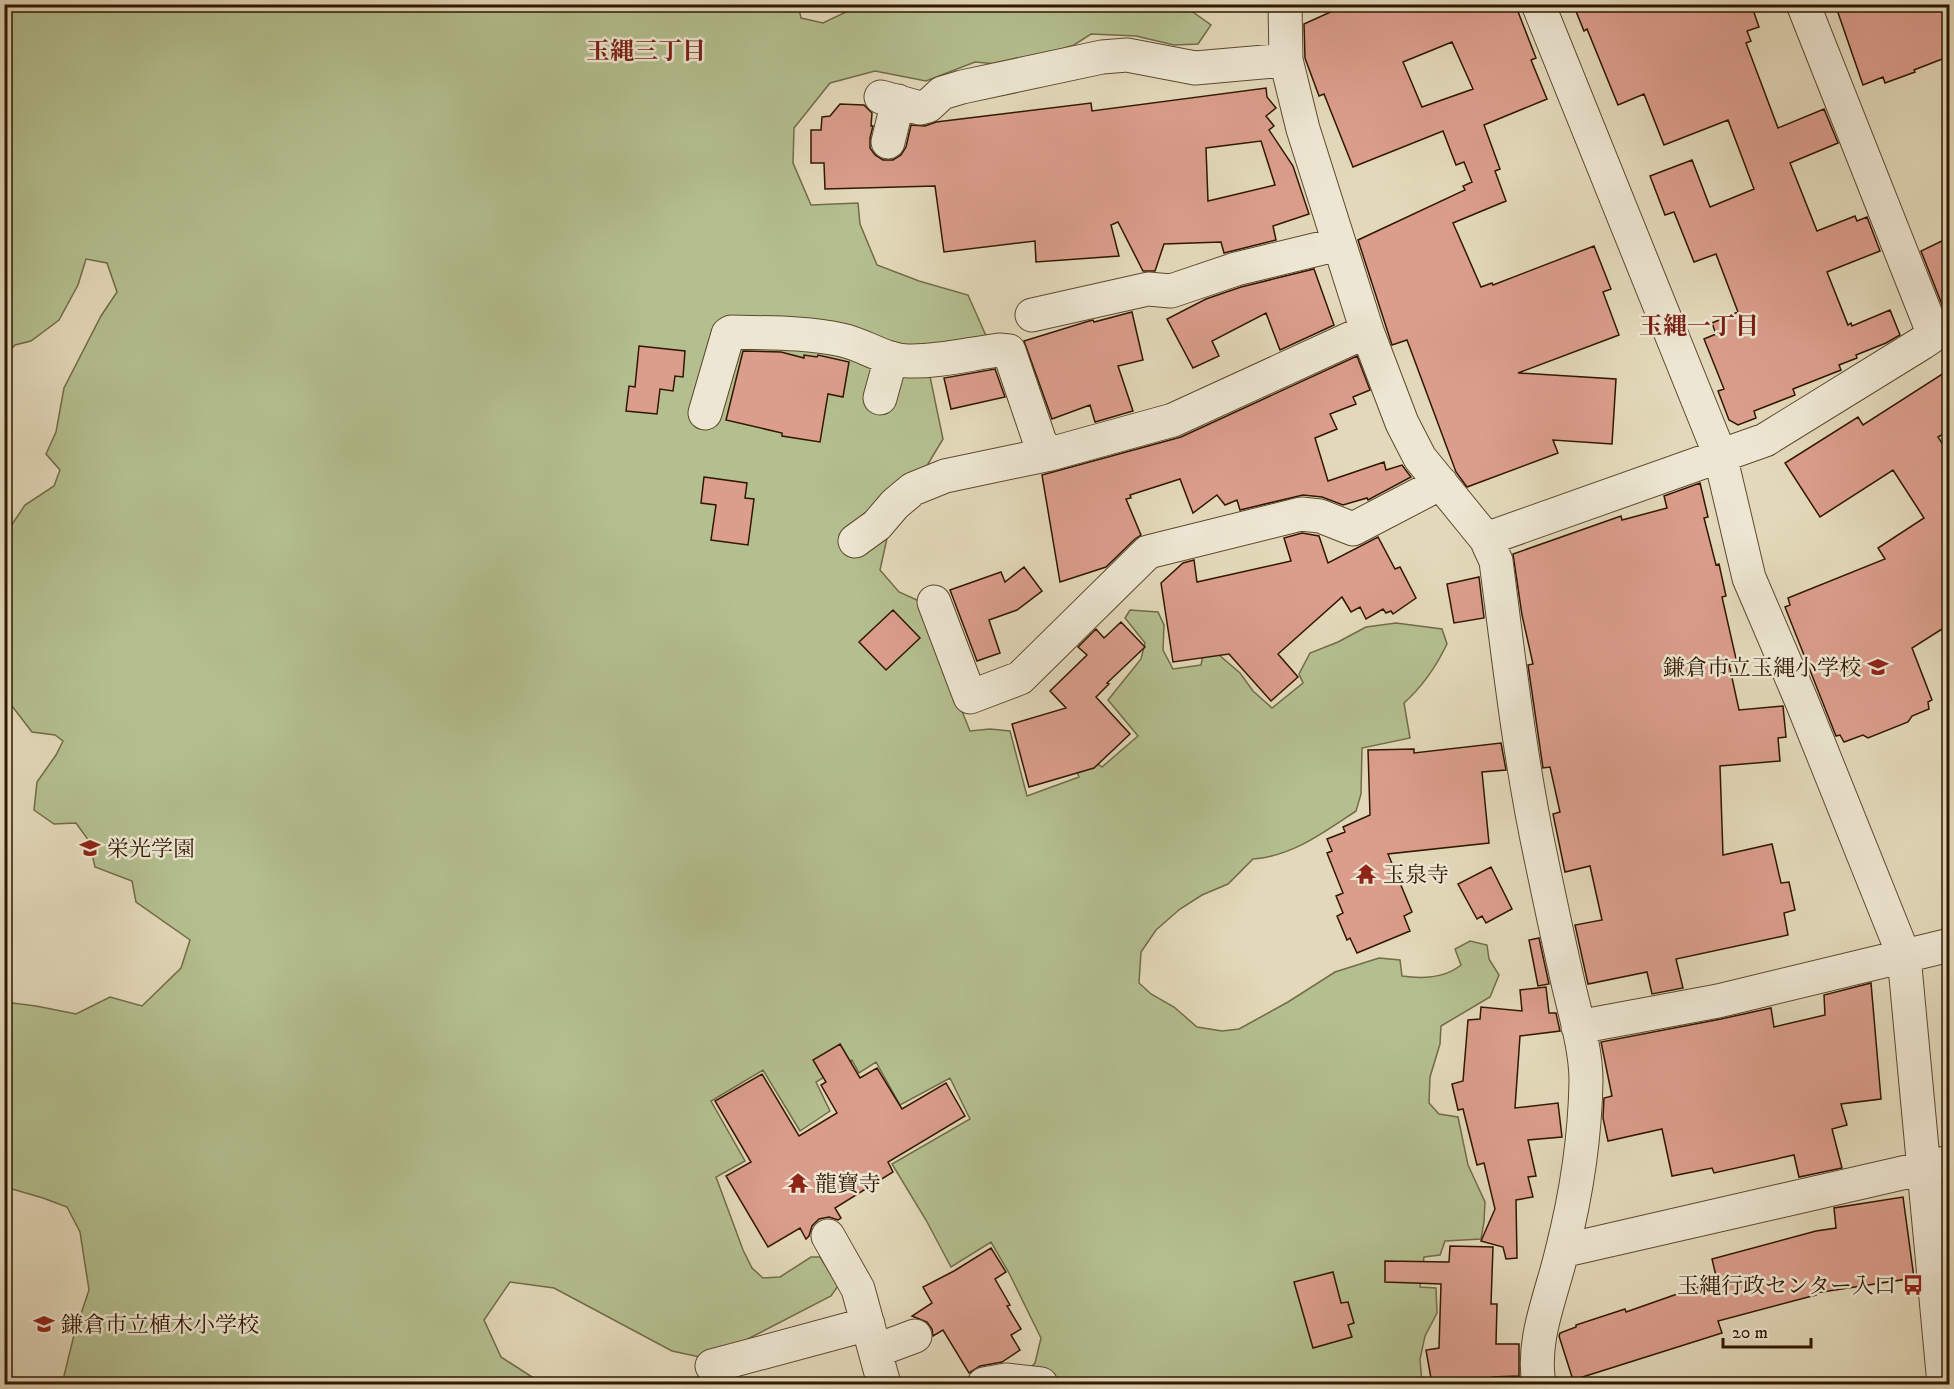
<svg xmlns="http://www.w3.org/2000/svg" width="1954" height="1389" font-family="'IM FELL DW Pica','Noto Serif JP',serif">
<rect width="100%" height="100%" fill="#e3d9ba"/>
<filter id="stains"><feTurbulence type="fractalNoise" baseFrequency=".00333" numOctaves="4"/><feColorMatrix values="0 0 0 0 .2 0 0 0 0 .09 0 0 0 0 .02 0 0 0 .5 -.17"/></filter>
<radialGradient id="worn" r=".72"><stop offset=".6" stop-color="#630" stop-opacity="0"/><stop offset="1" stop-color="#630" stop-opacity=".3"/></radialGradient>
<path fill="#b4bf8f" stroke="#726b48" stroke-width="1.5" d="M 639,4 L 644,9 L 651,4 L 798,4 L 801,18 L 823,23 L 846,12 L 876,5 L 1183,5 L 1211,25 L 1198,44 L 1174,45 L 1136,36 L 1091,34 L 1074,45 L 1008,65 L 975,62 L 926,81 L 875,71 L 830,83 L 794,128 L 793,163 L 811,205 L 858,203 L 860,224 L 877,265 L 919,281 L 968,295 L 987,338 L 928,367 L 943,439 L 889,529 L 880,570 L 899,592 L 917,600 L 970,731 L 990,729 L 1010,731 L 1027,796 L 1079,777 L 1073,762 L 1086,755 L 1102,767 L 1138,736 L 1108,700 L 1141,659 L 1145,643 L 1125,618 L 1130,610 L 1158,612 L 1164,625 L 1163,650 L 1173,669 L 1201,665 L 1204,650 L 1212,649 L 1240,673 L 1253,691 L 1272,708 L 1303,683 L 1299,674 L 1310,653 L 1338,642 L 1366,627 L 1396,623 L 1442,629 L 1447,644 C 1436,667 1423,686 1404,703 L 1410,738 L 1362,748 L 1361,794 L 1356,811 C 1324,832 1293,856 1253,859 L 1228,884 L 1202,895 L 1180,909 L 1156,930 L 1141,952 L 1139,983 L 1151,994 L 1174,1007 L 1197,1027 L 1222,1031 L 1239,1029 L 1288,1002 L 1335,972 L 1379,958 L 1400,960 L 1402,976 C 1422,979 1445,978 1461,965 L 1455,949 L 1470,941 L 1487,945 L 1489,959 L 1499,975 L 1490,997 L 1441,1026 L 1440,1044 L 1430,1077 L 1429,1103 L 1439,1114 L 1458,1117 L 1468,1165 L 1485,1202 L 1484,1222 L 1481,1239 L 1445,1241 L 1440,1255 L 1424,1257 L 1420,1287 L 1436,1288 L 1437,1313 L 1425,1336 L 1420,1359 L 1422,1384 L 1014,1384 L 1035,1363 L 1041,1338 L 1009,1273 L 991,1242 L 951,1267 L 926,1220 L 892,1164 L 970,1119 L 950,1078 L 900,1105 L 876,1062 L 859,1073 L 852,1060 L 816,1082 L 830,1111 L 800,1131 L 763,1070 L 711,1101 L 745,1161 L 716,1177 L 743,1250 L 752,1268 L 763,1278 L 780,1277 L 811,1257 L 820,1257 L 838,1286 L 831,1296 L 709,1359 L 672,1351 L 554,1288 L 510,1282 L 484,1320 L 501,1357 L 543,1384 L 62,1384 L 74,1335 L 89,1290 L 80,1232 L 67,1207 L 43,1198 L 5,1187 L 5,1002 L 36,1006 L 76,1014 L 110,997 L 142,1006 L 181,968 L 190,940 L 136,902 L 132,881 L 95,867 L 89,841 L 76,823 L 54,824 L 34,810 L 37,782 L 56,755 L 63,741 L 55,735 L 32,732 L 5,697 L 5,535 L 25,505 L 54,486 L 60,470 L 46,454 L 56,432 L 64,388 L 101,316 L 117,292 L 107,263 L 86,259 L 78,285 L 59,320 L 31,341 L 15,345 L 5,356 L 5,5 Z"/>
<path fill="#db9e8c" stroke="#311700" stroke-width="1.5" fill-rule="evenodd" d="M 1348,4 L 1515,4 L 1536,58 L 1531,60 L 1547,99 L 1484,125 L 1500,169 L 1495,171 L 1506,201 L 1453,223 L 1481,287 L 1492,283 L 1493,285 L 1594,246 L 1611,289 L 1603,292 L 1619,335 L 1518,373 L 1616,379 L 1612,444 L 1553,440 L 1558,453 L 1467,487 L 1456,472 L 1407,340 L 1392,345 L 1358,240 L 1465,190 L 1463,186 L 1472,182 L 1464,162 L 1456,165 L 1443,131 L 1353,167 L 1324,94 L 1319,96 L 1305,58 L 1304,24 ZM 1452,42 L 1473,89 L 1422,107 L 1403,62 Z
M 1573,4 L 1751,4 L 1759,27 L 1747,31 L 1751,41 L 1746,43 L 1778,128 L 1824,109 L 1838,143 L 1790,163 L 1817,231 L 1855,216 L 1857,221 L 1867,217 L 1880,251 L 1827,272 L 1848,325 L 1851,323 L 1852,326 L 1890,310 L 1900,335 L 1886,343 L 1856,355 L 1857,358 L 1839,365 L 1841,370 L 1793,389 L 1795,395 L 1754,411 L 1756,418 L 1738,425 L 1729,420 L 1718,391 L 1724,389 L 1704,339 L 1716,334 L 1712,323 L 1738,312 L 1716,254 L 1694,262 L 1674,212 L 1665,215 L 1650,176 L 1692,160 L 1710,207 L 1754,189 L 1728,120 L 1664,145 L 1644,94 L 1618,105 L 1587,29 L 1584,31 Z
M 1835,4 L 1950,4 L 1950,56 L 1914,70 L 1915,72 L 1885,83 L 1883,77 L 1863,85 Z
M 1266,88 L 1267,97 L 1276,108 L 1266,116 L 1274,126 L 1269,130 L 1293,166 L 1309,214 L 1273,226 L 1276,240 L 1224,253 L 1221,242 L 1164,244 L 1155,271 L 1143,271 L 1118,222 L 1111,225 L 1119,256 L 1036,262 L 1035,241 L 944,252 L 935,186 L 825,189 L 824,163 L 811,163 L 811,130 L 821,130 L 822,117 L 830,116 L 840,104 L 864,105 L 872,113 L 871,126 L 873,126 L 870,138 L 870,148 L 875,155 L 883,160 L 893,160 L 901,155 L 906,147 L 911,125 L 925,126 L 936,122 L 1091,103 L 1092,111 ZM 1261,141 L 1275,185 L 1208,201 L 1206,148 Z
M 1950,237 L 1950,305 L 1943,307 L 1921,251 Z
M 1314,269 L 1334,325 L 1280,350 L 1266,313 L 1212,341 L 1219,356 L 1193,368 L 1167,319 L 1206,299 L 1241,287 Z
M 1132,312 L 1143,360 L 1118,366 L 1133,411 L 1095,422 L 1090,405 L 1052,419 L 1024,341 L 1089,321 L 1093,320 L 1094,322 Z
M 639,346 L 685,351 L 683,377 L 675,376 L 673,391 L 660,389 L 657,414 L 626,411 L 629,386 L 635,387 Z
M 743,351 L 781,352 L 804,358 L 804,355 L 817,357 L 818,355 L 849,362 L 843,397 L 828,394 L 820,442 L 782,436 L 782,433 L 726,420 Z
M 1357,356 L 1370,390 L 1353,397 L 1356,404 L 1330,414 L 1337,429 L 1315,438 L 1328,481 L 1384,462 L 1386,470 L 1402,465 L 1411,477 L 1368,500 L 1367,498 L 1343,505 L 1322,497 L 1303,495 L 1240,510 L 1237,500 L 1225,505 L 1217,495 L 1193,513 L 1180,479 L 1130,495 L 1131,498 L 1126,499 L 1141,535 L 1135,539 L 1106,567 L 1060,582 L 1042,475 L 1181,437 Z
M 995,369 L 1005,397 L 951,409 L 944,378 Z
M 1950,369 L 1950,430 L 1938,437 L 1950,455 L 1950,624 L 1912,648 L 1932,700 L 1928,702 L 1929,709 L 1912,716 L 1908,722 L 1868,738 L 1863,735 L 1844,742 L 1840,735 L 1836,736 L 1785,607 L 1790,605 L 1788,598 L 1885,559 L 1878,548 L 1924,518 L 1893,470 L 1820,517 L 1785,463 L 1858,417 L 1863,425 Z
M 704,477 L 747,483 L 745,498 L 754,499 L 748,545 L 711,540 L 716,505 L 701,503 Z
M 1700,483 L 1708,517 L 1704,518 L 1716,565 L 1719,564 L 1726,596 L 1722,597 L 1737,663 L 1729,664 L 1739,710 L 1783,706 L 1786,737 L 1778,738 L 1780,761 L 1720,766 L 1723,855 L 1772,844 L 1781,883 L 1789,882 L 1795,910 L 1784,913 L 1788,935 L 1676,959 L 1683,988 L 1652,994 L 1647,972 L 1588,984 L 1575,925 L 1602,920 L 1590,866 L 1565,872 L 1553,814 L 1560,812 L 1550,767 L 1543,768 L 1528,665 L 1533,664 L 1522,615 L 1513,554 L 1621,516 L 1622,520 L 1667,508 L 1664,496 Z
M 1302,533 L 1319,536 L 1328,563 L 1378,537 L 1395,569 L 1400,567 L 1416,598 L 1393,614 L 1391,611 L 1386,613 L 1383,609 L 1366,619 L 1360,607 L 1351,612 L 1342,597 L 1278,654 L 1298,677 L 1271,701 L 1229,654 L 1173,662 L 1161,583 L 1183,563 L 1194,560 L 1197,582 L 1291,561 L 1284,538 Z
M 1024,567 L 1042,591 L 1017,610 L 989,620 L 1000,653 L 977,661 L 950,590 L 1001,572 L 1005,582 Z
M 1479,577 L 1484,618 L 1454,623 L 1447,584 Z
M 893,610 L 920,638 L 886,670 L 859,642 Z
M 1121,622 L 1145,647 L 1107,683 L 1109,684 L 1096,697 L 1130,734 L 1094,768 L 1029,787 L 1012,724 L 1066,708 L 1050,691 L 1087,655 L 1078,647 L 1096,629 L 1104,638 Z
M 1501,743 L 1506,770 L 1482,772 L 1489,843 L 1388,854 L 1412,912 L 1404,916 L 1410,931 L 1357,953 L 1350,938 L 1347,940 L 1337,916 L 1343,913 L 1336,896 L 1343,893 L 1327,853 L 1332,851 L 1327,839 L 1345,832 L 1343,827 L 1370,815 L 1368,750 L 1414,749 L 1414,753 Z
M 1491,867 L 1512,909 L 1486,923 L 1482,916 L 1477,919 L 1458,884 Z
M 1539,938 L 1549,984 L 1538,986 L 1529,940 Z
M 1871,983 L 1881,1099 L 1841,1104 L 1847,1125 L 1832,1129 L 1842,1168 L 1799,1177 L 1794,1155 L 1714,1173 L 1712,1168 L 1672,1176 L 1662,1129 L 1608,1141 L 1603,1118 L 1604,1098 L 1612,1096 L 1601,1042 L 1721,1019 L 1771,1008 L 1774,1027 L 1825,1015 L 1824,995 Z
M 1546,987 L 1549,1013 L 1556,1013 L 1560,1031 L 1520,1036 L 1515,1108 L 1558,1103 L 1562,1137 L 1528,1140 L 1536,1176 L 1528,1177 L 1533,1197 L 1516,1200 L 1517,1258 L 1506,1259 L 1503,1247 L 1481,1241 L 1495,1209 L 1484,1163 L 1477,1165 L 1463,1109 L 1458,1110 L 1452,1084 L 1463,1081 L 1468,1020 L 1480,1019 L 1481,1007 L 1522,1011 L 1520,990 Z
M 840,1044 L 860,1078 L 877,1068 L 902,1109 L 946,1083 L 965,1116 L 888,1162 L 893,1172 L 835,1208 L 841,1218 L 838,1220 L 829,1217 L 819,1219 L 812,1226 L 809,1236 L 806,1239 L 800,1228 L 768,1247 L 726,1176 L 751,1162 L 715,1101 L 762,1074 L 799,1136 L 837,1113 L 821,1085 L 826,1082 L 813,1060 Z
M 1903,1197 L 1914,1278 L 1815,1293 L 1816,1295 L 1718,1321 L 1722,1333 L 1573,1380 L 1559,1336 L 1560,1333 L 1576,1327 L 1576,1325 L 1625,1309 L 1626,1312 L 1717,1280 L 1712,1259 L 1816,1231 L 1836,1228 L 1834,1208 Z
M 1450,1246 L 1493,1247 L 1491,1304 L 1497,1304 L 1496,1344 L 1519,1344 L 1519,1376 L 1492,1377 L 1493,1384 L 1432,1384 L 1426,1350 L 1439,1348 L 1441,1284 L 1385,1282 L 1385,1261 L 1449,1262 Z
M 991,1248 L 1006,1272 L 995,1279 L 1010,1305 L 1007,1306 L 1021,1329 L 1011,1335 L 1020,1350 L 1002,1362 L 980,1366 L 969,1373 L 943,1330 L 933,1336 L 932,1329 L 927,1322 L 912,1316 L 932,1303 L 923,1287 L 954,1271 Z
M 1333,1272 L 1341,1303 L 1348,1302 L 1354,1323 L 1348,1325 L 1352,1337 L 1313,1348 L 1294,1282 Z"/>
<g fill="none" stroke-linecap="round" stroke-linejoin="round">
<g stroke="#5e482e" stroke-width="35">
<path id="minor" d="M 1285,4 L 1286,60 L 1303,129 L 1367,331 L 1402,423 L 1420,458 L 1486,539 L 1496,561 C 1509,661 1520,760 1541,858 C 1550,901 1559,944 1569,987 C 1576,1017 1586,1050 1586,1081 C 1585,1137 1576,1196 1562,1251 C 1552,1295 1531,1339 1539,1384
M 1538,4 L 1720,455 L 1749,578 L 1802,702 L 1904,956 L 1944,1384
M 1803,4 L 1934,335
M 881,97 L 920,108 L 928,106 L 942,93 L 962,87 L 1102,57 L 1127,55 L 1195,68 L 1286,60
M 888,142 L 898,101
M 1032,315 L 1148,289 L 1171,291 L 1236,269 L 1339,244
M 880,398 L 891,358
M 705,413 L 728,334 L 731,332 C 768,333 806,332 842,340 C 865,345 883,360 908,361 C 938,362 969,354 999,350 L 1009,351 L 1040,442 L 1050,454
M 1486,539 L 1765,440 L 1922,343 L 1950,324
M 855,541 L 877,525 L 895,504 L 913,489 L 945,476 L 1050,454 L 1173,420 L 1367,331
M 934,602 L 970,697 L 1020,678 L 1148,552 L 1301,514 L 1320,516 L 1353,529 L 1441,483
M 1578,1027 L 1718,1001 L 1950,945
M 828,1236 L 858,1289 L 884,1384
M 1562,1251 L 1950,1162
M 875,1351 L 915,1336
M 712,1366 L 868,1324
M 984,1384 L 1006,1380 L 1041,1384"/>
</g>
<use href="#minor" stroke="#ede6d2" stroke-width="33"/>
</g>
<defs>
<g id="school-bare" transform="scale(1.62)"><path d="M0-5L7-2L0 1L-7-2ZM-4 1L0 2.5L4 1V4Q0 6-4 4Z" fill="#8f2418" stroke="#ede6d2" stroke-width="2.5" paint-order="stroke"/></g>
<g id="temple-bare" transform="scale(1.62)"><path d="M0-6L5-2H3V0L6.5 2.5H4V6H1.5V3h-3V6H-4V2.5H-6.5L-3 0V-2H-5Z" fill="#8f2418" stroke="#ede6d2" stroke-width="2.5" paint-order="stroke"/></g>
<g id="bus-bare" transform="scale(1.62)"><path d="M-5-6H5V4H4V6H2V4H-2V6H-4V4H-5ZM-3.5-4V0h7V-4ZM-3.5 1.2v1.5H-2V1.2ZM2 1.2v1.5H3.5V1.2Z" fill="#8f2418" stroke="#ede6d2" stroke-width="2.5" paint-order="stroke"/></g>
</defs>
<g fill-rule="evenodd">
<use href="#school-bare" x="1878" y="667"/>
<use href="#school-bare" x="90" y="848"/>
<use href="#temple-bare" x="1366" y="874"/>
<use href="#temple-bare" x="798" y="1183"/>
<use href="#bus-bare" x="1913" y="1285"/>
<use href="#school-bare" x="44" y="1324"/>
</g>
<g text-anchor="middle" stroke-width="5" stroke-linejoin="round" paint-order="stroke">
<g font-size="22" fill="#311700" stroke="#ede6d2" text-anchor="start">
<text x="1861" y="675" text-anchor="end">鎌倉市立玉縄小学校</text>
<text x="107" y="856">栄光学園</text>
<text x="1383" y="882">玉泉寺</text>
<text x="815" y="1191">龍寶寺</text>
<text x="1896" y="1293" text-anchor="end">玉縄行政センター入口</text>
<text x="61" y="1332">鎌倉市立植木小学校</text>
</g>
<g font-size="24" font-weight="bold" fill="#7a1f14" stroke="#ede6d2">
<text x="646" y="59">玉縄三丁目</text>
<text x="1699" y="334">玉縄一丁目</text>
</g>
</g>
<rect width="1954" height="1389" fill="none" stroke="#e3d9ba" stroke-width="24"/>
<rect x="6" y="6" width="1942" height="1377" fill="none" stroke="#311700" stroke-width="3"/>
<rect x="12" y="12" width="1930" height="1365" fill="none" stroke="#311700" stroke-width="1.5"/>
<path d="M1723 1338v9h88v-9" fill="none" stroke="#311700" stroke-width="3"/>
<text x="1732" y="1338" font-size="18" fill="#311700" stroke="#ede6d2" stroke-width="4.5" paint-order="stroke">20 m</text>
<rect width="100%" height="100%" filter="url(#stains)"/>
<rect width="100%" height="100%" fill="url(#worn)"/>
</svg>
